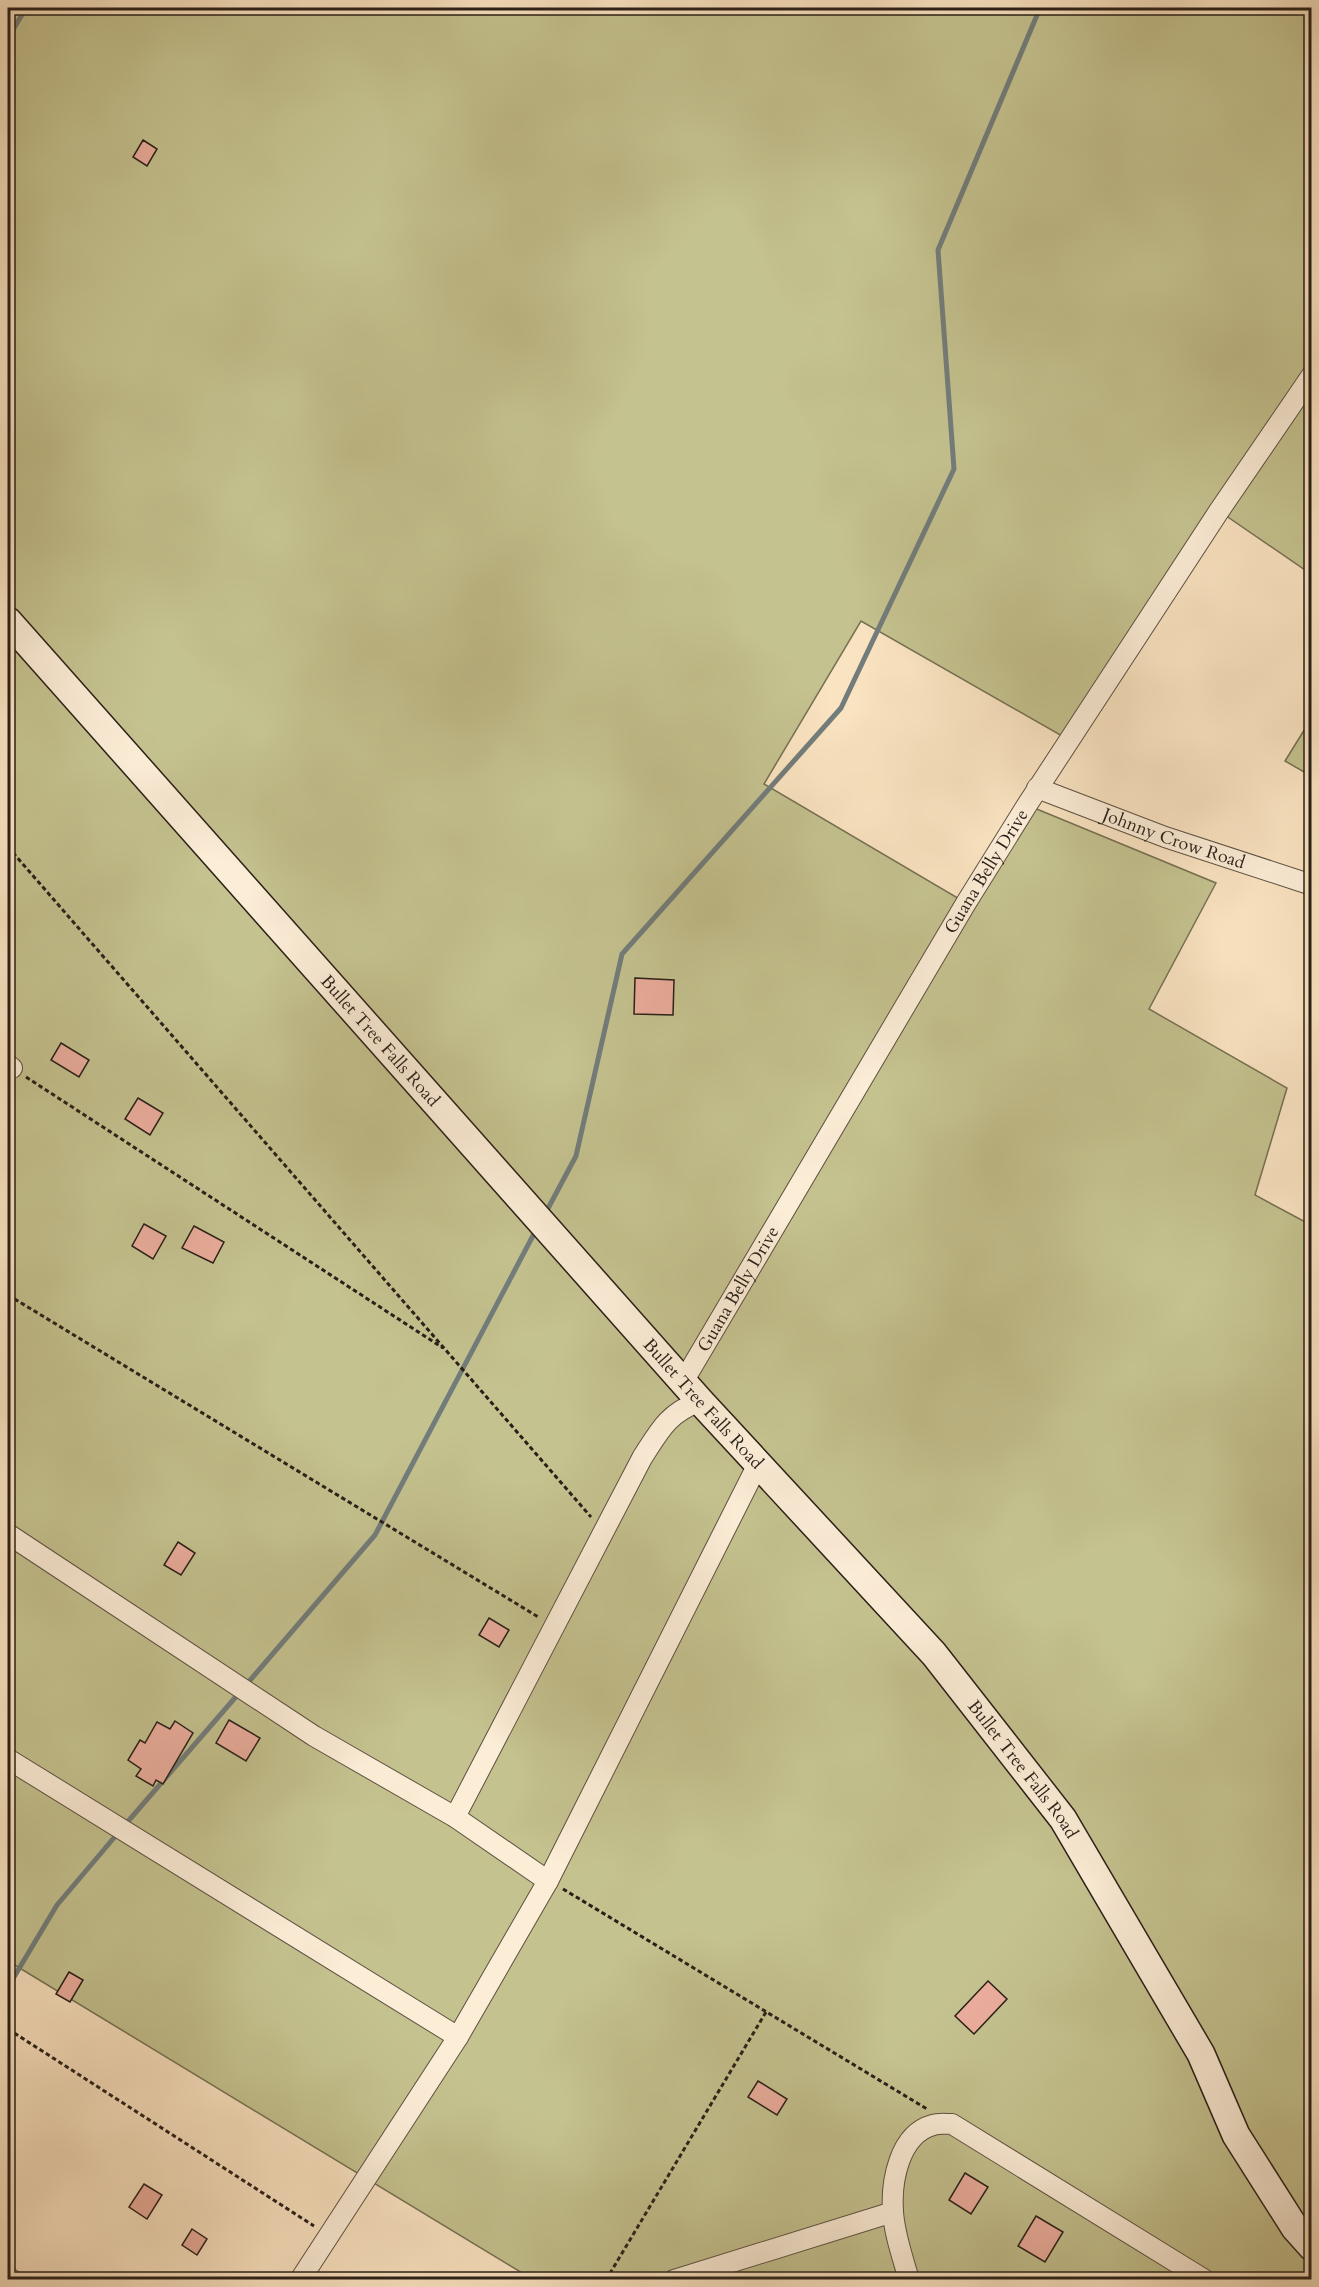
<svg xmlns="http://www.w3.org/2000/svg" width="1319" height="2287" font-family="Cardo,serif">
<rect width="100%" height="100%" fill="#fae3c1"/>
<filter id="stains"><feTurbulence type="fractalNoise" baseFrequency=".00333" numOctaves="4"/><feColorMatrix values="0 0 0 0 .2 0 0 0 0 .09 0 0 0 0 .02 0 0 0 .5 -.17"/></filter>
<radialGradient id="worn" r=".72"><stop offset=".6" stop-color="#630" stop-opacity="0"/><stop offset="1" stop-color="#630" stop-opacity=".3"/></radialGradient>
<path fill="#c4c28f" stroke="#767054" stroke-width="1.5" d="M 8,8 L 1311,8 L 1311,574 L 1219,511 L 1069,740 L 861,621 L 764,784 L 966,903 L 1027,805 L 1216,883 L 1149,1009 L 1287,1088 L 1255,1195 L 1311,1225 L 1311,2279 L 532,2279 L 8,1961 Z
M 1311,719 L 1311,776 L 1285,761 Z"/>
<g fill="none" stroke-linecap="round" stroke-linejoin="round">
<path stroke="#727d7b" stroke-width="5" d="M 8,38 L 26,8
M 545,1214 L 576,1156 L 622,954 L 841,708 L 954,469 L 938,250 L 1040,8
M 246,1685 L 375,1535 L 536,1230
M 124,1826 L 240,1692
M 8,1987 L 57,1905 L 118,1833"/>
</g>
<path fill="#ebad9d" stroke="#291f18" stroke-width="1.5" d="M 143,140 L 157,149 L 147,166 L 133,157 Z
M 635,978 L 674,980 L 673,1015 L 634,1014 Z
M 61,1043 L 89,1060 L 79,1077 L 51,1060 Z
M 138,1098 L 163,1113 L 150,1135 L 125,1119 Z
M 144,1224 L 166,1236 L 153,1259 L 132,1246 Z
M 194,1226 L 224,1242 L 213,1263 L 182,1248 Z
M 178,1542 L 195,1553 L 181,1575 L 164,1565 Z
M 489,1618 L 509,1630 L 499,1647 L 479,1635 Z
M 229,1720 L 260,1738 L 246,1761 L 216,1743 Z
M 175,1721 L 193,1733 L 163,1784 L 156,1780 L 153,1786 L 136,1776 L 141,1769 L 128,1760 L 140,1740 L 145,1743 L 157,1722 L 170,1729 Z
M 69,1972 L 83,1980 L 70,2002 L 56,1994 Z
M 988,1981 L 1007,1999 L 974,2034 L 955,2016 Z
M 758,2081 L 787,2099 L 777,2115 L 748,2097 Z
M 965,2173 L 988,2187 L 971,2214 L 949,2200 Z
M 144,2184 L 162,2195 L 147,2219 L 129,2207 Z
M 1036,2216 L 1063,2232 L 1045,2262 L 1018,2246 Z
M 192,2229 L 207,2239 L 197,2255 L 182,2245 Z"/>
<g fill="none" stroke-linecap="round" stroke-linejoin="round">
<g stroke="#5d5042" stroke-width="22">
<g id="minor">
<path id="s1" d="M 1037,788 L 1165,837 L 1312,885"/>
<path d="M 8,1065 L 12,1068"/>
<path id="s2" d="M 683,1382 L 966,903 L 1027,805 L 1219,511 L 1312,375"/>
<path d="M 8,1534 L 314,1736 L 455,1817 L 548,1881"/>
<path d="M 8,1759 L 458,2037"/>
<path d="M 455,1817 L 642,1458 C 660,1430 667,1414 700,1401"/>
<path d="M 8,2277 L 12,2280"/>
<path d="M 300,2280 L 458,2037 L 548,1881 L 758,1464"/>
<path d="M 674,2280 L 893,2212"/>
<path d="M 909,2280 C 903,2258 894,2234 893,2211 C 891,2182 899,2134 933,2125 C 939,2123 946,2124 952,2124 L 1205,2280"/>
</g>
</g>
<g stroke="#291f18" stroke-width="30">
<g id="secondary">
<path id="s3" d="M 8,621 L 700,1401 L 934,1654 L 1063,1819 L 1201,2054 L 1236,2135 L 1295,2228 L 1312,2247"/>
</g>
</g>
<path stroke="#291f18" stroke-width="3" stroke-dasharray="4.5 3" stroke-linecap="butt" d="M 8,847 L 591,1517
M 26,1077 L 443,1348
M 8,1295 L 540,1618
M 563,1889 L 927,2109
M 8,2029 L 314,2226
M 606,2280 L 766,2012"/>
<use href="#minor" stroke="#fcedd7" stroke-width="20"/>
<use href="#secondary" stroke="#fcedd7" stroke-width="27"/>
</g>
<g text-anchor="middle" stroke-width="4.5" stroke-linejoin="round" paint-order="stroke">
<g font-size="18" fill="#291f18" stroke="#fcedd7">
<text dy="6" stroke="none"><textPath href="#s1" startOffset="146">Johnny Crow Road</textPath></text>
<text dy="6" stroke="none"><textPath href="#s2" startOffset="594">Guana Belly Drive</textPath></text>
<text dy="6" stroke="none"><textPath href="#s3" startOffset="561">Bullet Tree Falls Road</textPath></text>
<text dy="6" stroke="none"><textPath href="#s2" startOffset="108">Guana Belly Drive</textPath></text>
<text dy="6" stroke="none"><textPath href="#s3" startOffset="1047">Bullet Tree Falls Road</textPath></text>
<text dy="6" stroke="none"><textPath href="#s3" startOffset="1533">Bullet Tree Falls Road</textPath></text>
</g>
</g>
<rect width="1319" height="2287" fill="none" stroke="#fae3c1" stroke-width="30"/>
<rect x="9" y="9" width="1301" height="2269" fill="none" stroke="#291f18" stroke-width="3"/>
<rect x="15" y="15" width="1289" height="2257" fill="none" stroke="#291f18" stroke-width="1.5"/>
<rect width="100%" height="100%" filter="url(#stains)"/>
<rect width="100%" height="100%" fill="url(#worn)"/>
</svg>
